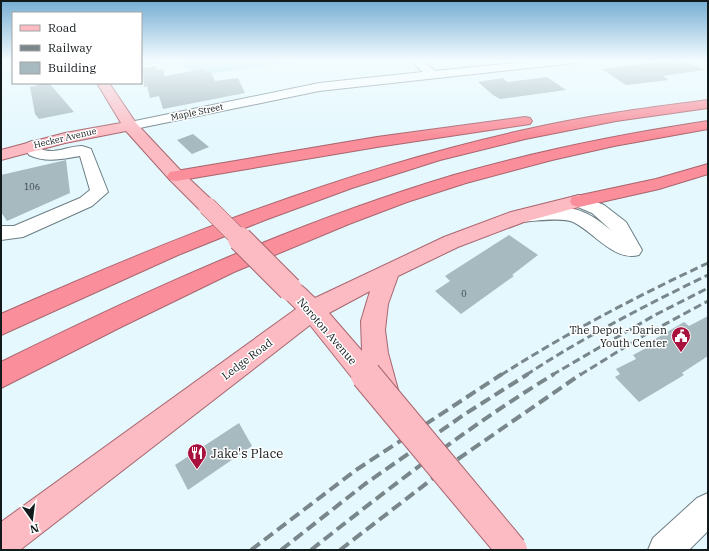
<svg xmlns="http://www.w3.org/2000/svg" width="709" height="551" font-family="'IBM Plex Serif',serif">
<rect width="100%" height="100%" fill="#e4f8fe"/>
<path fill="#abdeed" d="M 141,60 L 303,60 L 201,75 L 176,61 L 141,65 Z"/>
<path fill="#a7bac0" d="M 672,60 L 683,60 L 705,70 L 663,76 L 669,80 L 626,85 L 602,69 Z
M 156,66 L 157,70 L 163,69 L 165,76 L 204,69 L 205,73 L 211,72 L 215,81 L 238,78 L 245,93 L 163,109 L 159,96 L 150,98 L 147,86 L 144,87 L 143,68 Z
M 547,77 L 566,90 L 500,99 L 493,95 L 478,82 L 503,78 L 507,82 Z
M 46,83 L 49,83 L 74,112 L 39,119 L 35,114 L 30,87 Z
M 193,134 L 209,147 L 192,154 L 177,140 Z
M 66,160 L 70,193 L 7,221 L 1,212 L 1,175 Z
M 509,235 L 538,255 L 512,275 L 514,276 L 461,314 L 435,291 L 450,281 L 445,276 Z
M 708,316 L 708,356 L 682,373 L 684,375 L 639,402 L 615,377 L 620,374 L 616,369 L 636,359 L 633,355 L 648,347 L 645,345 L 684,322 L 689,326 Z
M 239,423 L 252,446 L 188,490 L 175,465 Z"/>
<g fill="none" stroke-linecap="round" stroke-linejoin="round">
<g stroke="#6c7e84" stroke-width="2">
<path id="minor" d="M 410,60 L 421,60 L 435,71 L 546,60 L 580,60 L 574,63 L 319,91 L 130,130 L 125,129 L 123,126 L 125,123 L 130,122 L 319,83 L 423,72 Z
M 32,141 L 37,143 L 41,149 C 54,155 68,146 82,146 C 85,147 89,148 91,149 L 108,192 L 92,206 L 23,237 L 1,240 L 1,226 L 14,226 L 80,198 L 90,190 L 80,156 C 62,159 46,163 29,155 L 24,146 L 27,143 Z
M 579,195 L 604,205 L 626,222 L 642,250 L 639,255 C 614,262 593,231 573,222 C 562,217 534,221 521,222 L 515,220 L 512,216 L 515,212 L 521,210 C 540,209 565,204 583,212 C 594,216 603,224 612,231 L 592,213 L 573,205 L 570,201 L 573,197 Z
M 708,493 L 708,531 L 689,550 L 648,550 L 653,538 L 697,498 Z"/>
</g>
<g stroke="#a9656e" stroke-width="2">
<path id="major" d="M 97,83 L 109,83 L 136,123 L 182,172 L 214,202 L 216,206 L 214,210 L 207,212 L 200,210 L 170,180 L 126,131 L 65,143 L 1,160 L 1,150 L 65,133 L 121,123 Z
M 579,195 L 586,197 L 588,201 L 586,205 L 524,222 L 458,247 L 398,276 L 388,304 L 385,330 L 388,353 L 400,397 L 396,406 L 386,410 L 376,406 L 370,386 L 366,387 L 357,384 L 310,325 L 20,550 L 1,550 L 1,522 L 296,309 L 282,295 L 279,289 L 282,283 C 298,278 304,288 315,298 L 444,237 L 511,212 ZM 370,291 L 361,321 L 362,351 L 329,313 Z"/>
</g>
<g stroke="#a9656e" stroke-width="2">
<path id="highway" d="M 708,100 L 708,108 L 616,121 L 525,139 L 440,160 L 352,188 L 265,220 L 178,255 L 1,335 L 1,314 C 170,239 343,170 524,130 C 585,116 646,108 708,100 Z
M 525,117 L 530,118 L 532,121 L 530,124 L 377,147 L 176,181 L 170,180 L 167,176 L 170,172 L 176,171 L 377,137 Z
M 708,121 L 708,129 L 614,146 L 552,160 L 466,183 L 407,202 L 349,224 L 234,272 L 121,327 L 1,388 L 1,362 C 147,290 297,222 454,175 C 537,151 622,134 708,121 Z
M 708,164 L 708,174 L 659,189 L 579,207 L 572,205 L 570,201 L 572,197 L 656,179 Z"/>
</g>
<use href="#minor" fill="#fff" fill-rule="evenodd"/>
<use href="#major" fill="#fcbbc2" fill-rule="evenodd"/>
<use href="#highway" fill="#fa8e9a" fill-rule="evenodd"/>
<path stroke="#79868a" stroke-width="3" stroke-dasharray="8 4" stroke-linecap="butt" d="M 501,375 C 567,333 637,296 708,263
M 526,375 C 584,337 646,305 708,275
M 552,375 L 655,315 L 708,288
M 580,375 L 643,336 L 708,301"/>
<path stroke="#79868a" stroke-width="4" stroke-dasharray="11 5.5" stroke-linecap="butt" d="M 251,550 L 356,470 L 502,374
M 281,550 L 365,484 L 465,414 L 528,374
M 311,550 C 389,488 469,426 554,374
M 340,550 L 458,459 L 581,374"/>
<g stroke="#a9656e" stroke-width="19" stroke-linecap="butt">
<path id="major-bridge-far2" d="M 207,206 L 241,240"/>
</g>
<g stroke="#a9656e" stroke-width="26" stroke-linecap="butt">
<path id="major-bridge-far1" d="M 240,239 L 290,289"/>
</g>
<g stroke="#a9656e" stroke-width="32" stroke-linecap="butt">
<path id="major-bridge" d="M 366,375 L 512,550"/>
</g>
<use href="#major-bridge-far2" stroke="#fcbbc2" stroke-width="18"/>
<use href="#major-bridge-far1" stroke="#fcbbc2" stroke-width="24"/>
<use href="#major-bridge" stroke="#fcbbc2" stroke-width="30"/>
</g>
<linearGradient id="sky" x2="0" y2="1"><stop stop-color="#75add3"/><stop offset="0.44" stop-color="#f3fcff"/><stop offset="1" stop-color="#f3fcff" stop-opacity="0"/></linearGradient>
<rect width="709" height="137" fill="url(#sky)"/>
<defs>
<g id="civic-pin" transform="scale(1)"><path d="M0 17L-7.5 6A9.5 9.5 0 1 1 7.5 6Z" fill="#a8103d" stroke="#fff"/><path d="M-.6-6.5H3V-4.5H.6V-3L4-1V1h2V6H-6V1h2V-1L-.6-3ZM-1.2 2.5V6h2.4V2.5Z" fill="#fff"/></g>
<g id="restaurant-pin" transform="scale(1)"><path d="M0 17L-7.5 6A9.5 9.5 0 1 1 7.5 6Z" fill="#a8103d" stroke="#fff"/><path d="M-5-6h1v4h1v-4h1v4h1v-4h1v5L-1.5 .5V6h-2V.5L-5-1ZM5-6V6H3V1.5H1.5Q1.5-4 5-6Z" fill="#fff"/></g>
</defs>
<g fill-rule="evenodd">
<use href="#civic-pin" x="681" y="336"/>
<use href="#restaurant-pin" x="197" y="453"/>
</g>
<g text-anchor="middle" stroke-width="3" stroke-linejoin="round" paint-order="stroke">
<g font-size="9" fill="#131a1c" stroke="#fff">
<text transform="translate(197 112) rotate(-12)" y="3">Maple Street</text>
<text transform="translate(65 138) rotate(-13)" y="3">Hecker Avenue</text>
</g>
<g font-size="9" fill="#384245">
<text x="32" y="190">106</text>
<text x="464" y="297">0</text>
</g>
<g font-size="11" fill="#131a1c" stroke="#fff" text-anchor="end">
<text x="667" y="334">The Depot - Darien<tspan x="667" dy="13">Youth Center</tspan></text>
</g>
<g font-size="11" fill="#131a1c" stroke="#fff">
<text transform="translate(327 331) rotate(49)" y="4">Noroton Avenue</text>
<text transform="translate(247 359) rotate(-37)" y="4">Ledge Road</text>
</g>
<g font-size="13" fill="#131a1c" stroke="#fff" text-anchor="start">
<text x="211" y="458">Jake's Place</text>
</g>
</g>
<rect width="709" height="551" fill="none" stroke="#131a1c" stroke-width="4"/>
<rect x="12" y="12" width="130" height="72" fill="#ffffff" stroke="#a1a3a4"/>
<rect x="20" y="25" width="20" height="6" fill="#fcbbc2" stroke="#a1a3a4"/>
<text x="48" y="32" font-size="12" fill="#131a1c">Road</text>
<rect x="20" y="45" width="20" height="6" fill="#79868a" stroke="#a1a3a4"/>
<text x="48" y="52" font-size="12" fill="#131a1c">Railway</text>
<rect x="20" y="62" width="20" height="12" fill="#a7bac0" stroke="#a1a3a4"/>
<text x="48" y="72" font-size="12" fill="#131a1c">Building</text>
<g transform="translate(32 519) rotate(166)" stroke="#ffffff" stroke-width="3" paint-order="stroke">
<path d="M0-3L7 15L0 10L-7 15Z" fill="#131a1c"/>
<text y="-6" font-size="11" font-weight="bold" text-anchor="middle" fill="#131a1c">N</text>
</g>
</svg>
